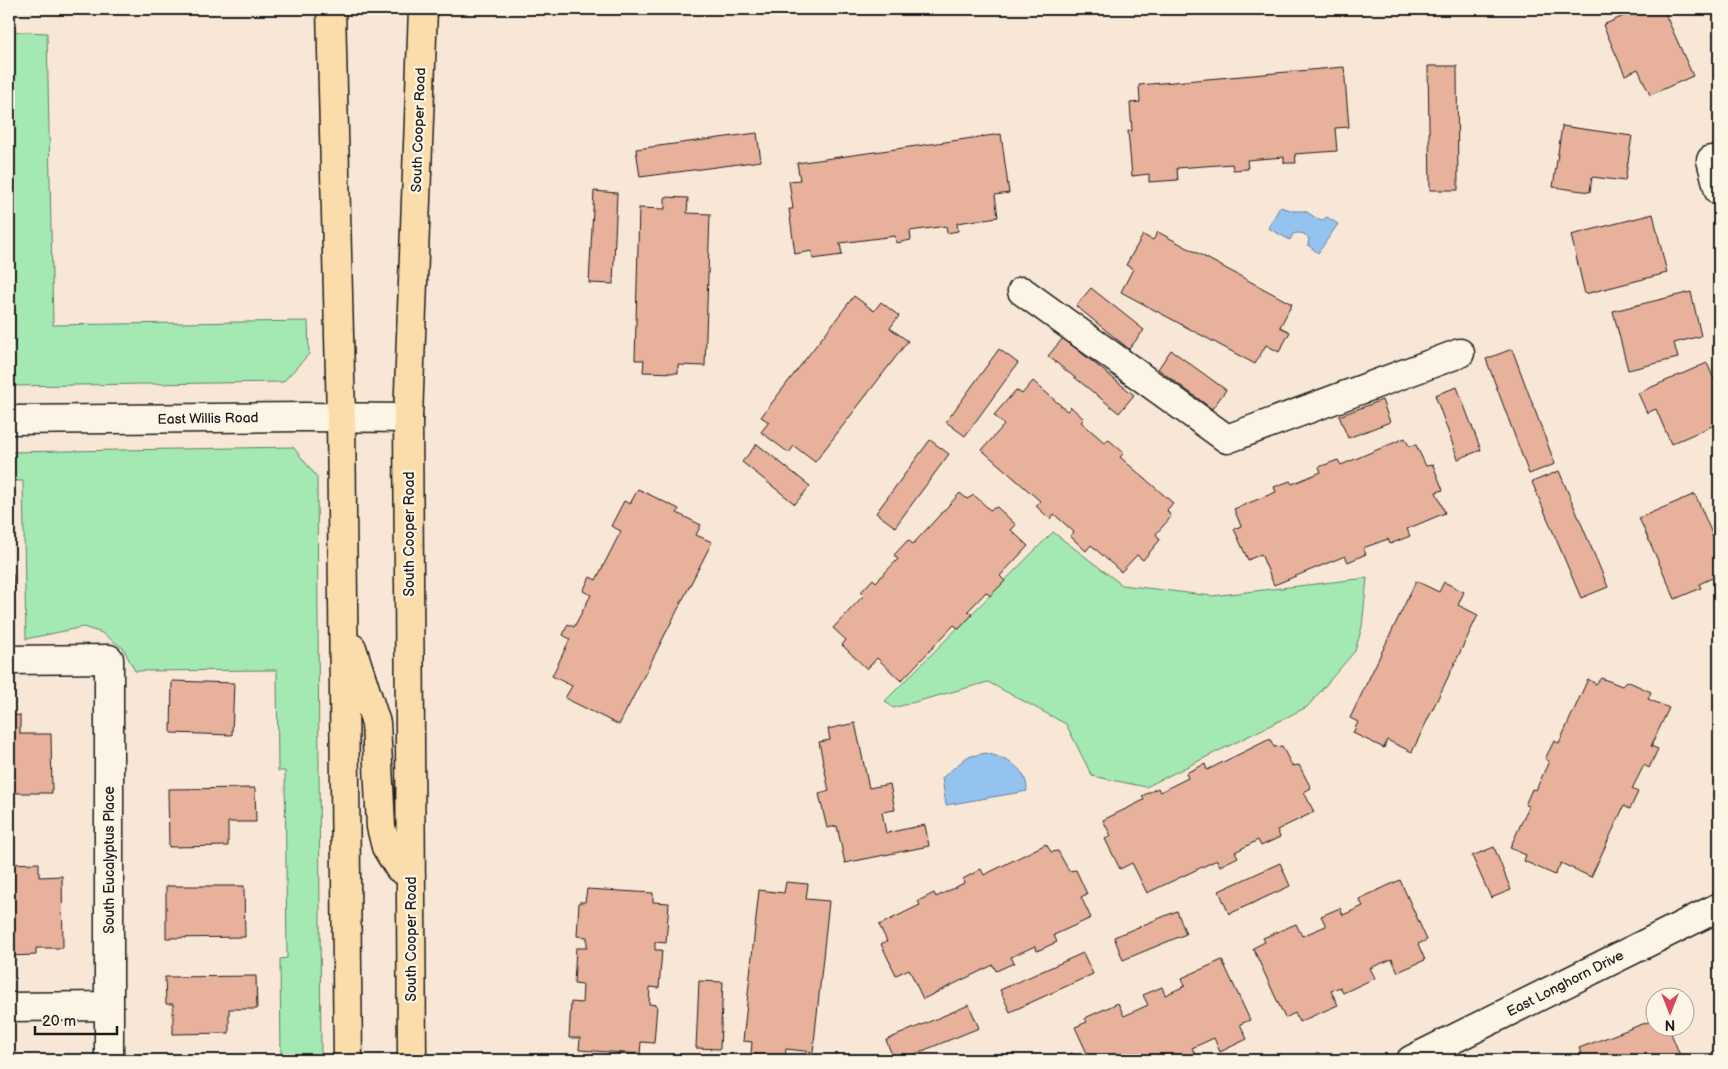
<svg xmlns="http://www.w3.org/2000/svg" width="1728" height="1069" font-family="'Balsamiq Sans',sans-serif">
<rect width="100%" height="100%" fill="#f8e7d6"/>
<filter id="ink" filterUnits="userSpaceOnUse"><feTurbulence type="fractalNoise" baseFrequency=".02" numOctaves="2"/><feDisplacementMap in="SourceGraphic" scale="10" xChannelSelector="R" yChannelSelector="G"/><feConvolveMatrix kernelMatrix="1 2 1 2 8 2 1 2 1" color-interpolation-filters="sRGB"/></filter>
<g filter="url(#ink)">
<path fill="#a4e9b4" stroke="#608268" d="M 9,31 L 47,33 L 53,325 L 308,321 L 309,354 L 283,382 L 9,386 Z
M 293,447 L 317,477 L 321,1060 L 281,1060 L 280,959 L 287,958 L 285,771 L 278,771 L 277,670 L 135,671 L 123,648 L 102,633 L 83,627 L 26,639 L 23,481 L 9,481 L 9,452 Z
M 1053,532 L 1122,585 L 1212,596 L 1367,578 L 1362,627 L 1355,651 L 1307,707 L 1146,787 L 1092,776 L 1066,724 L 988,682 L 893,708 L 885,701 Z"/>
<path fill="#94c3ef" stroke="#64809b" d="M 1280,207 L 1294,211 L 1305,211 L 1321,221 L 1327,217 L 1338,224 L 1318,253 L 1308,245 L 1309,239 C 1305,233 1300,232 1293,234 L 1290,240 L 1268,228 Z
M 986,753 C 1007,759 1027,767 1027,791 L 946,805 L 942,778 L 967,757 Z"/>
<path fill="#e7b19c" stroke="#1c1c1c" d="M 1640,9 L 1663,9 L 1693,76 L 1650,95 L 1638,69 L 1625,75 L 1603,25 Z
M 1428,66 L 1457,66 L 1458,190 L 1430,190 Z
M 1344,67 L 1349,127 L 1335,128 L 1337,151 L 1295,154 L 1296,163 L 1284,163 L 1284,157 L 1247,160 L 1248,169 L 1233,170 L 1232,164 L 1177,168 L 1178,180 L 1149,182 L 1149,174 L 1132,176 L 1128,131 L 1132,131 L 1130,103 L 1140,102 L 1139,85 Z
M 1562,126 L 1632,136 L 1625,181 L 1592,177 L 1590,192 L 1553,187 Z
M 757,133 L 761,161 L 640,177 L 636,149 Z
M 1001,134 L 1009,193 L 995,195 L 998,217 L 957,223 L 958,231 L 947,233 L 946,226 L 910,231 L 911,240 L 896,243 L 895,236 L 840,243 L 842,255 L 813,259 L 812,251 L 795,254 L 789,209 L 793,209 L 789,181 L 800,180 L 797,163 Z
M 594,191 L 617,193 L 613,284 L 589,283 Z
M 665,197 L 688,198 L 687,213 L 710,214 L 705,366 L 678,365 L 678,373 L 643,372 L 644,360 L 635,360 L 639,208 L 665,209 Z
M 1653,214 L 1667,273 L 1585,294 L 1571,235 Z
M 1158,232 L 1292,304 L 1280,327 L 1290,332 L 1279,352 L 1266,345 L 1255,364 L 1121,292 L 1133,269 L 1126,265 L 1143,235 L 1153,240 Z
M 1091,288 L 1144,330 L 1129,349 L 1076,306 Z
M 1691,292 L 1701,336 L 1674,343 L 1678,358 L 1628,370 L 1613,311 Z
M 854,296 L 874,311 L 881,302 L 899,316 L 890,328 L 908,341 L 815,462 L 794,446 L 789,453 L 761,432 L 769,422 L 761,417 Z
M 1063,338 L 1134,395 L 1119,413 L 1048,356 Z
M 999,349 L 1018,363 L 965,436 L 946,422 Z
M 1512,349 L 1555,464 L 1529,474 L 1486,359 Z
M 1171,350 L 1226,390 L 1212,409 L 1158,369 Z
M 1707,363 L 1719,391 L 1719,423 L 1671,444 L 1656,409 L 1647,413 L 1638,393 Z
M 1033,381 L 1067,411 L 1071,407 L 1084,419 L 1081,422 L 1105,443 L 1108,439 L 1124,453 L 1120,457 L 1173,503 L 1167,510 L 1171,517 L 1156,534 L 1160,540 L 1143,560 L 1137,555 L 1121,572 L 1091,545 L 1086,551 L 1070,536 L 1074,532 L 1054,514 L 1050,519 L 1036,506 L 1040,501 L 982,450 L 1004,425 L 994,415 L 1016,390 L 1022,394 Z
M 1457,387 L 1481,450 L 1458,459 L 1435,395 Z
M 1382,400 L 1390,422 L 1348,438 L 1339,416 Z
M 1405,438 L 1409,446 L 1416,445 L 1426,466 L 1433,465 L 1443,490 L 1436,492 L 1445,513 L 1407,529 L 1410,536 L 1390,544 L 1388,539 L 1363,548 L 1366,554 L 1348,562 L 1345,556 L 1274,585 L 1261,554 L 1248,560 L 1234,529 L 1241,526 L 1234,509 L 1276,492 L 1274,487 L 1290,481 L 1292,484 L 1321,472 L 1319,467 L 1338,460 L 1341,465 Z
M 930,440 L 949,454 L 895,527 L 876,513 Z
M 757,444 L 810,486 L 795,504 L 742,462 Z
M 1559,471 L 1608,587 L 1581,598 L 1532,482 Z
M 1719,479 L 1719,494 L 1714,482 Z
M 638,489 L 679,509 L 677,513 L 701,525 L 696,535 L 712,542 L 619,725 L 565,698 L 572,686 L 552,676 L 570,639 L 563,635 L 568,624 L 574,627 L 591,595 L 583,591 L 590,577 L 596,580 L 621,531 L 611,526 L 624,501 L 630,504 Z
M 960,493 L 967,499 L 974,495 L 990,510 L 997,507 L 1016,525 L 1011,530 L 1028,546 L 1000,576 L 1005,581 L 990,596 L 986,592 L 968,611 L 972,615 L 959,629 L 954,625 L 901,681 L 877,658 L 867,669 L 842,645 L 846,640 L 833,628 L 864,595 L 861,592 L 873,579 L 876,582 L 898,559 L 894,555 L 908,540 L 913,544 Z
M 1695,494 L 1719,550 L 1719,575 L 1699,584 L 1701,588 L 1675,599 L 1639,518 Z
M 9,574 L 13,574 L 14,604 L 9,605 Z
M 1416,581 L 1439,592 L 1444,582 L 1464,592 L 1458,605 L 1478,615 L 1412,752 L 1387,740 L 1384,748 L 1353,733 L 1358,722 L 1350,718 Z
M 1601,678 L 1622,686 L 1627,681 L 1651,692 L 1648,699 L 1669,708 L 1651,746 L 1658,749 L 1649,768 L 1644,765 L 1632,789 L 1638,792 L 1630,809 L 1624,806 L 1591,877 L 1561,863 L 1555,875 L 1524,861 L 1526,855 L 1510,848 L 1529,806 L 1525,805 L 1532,789 L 1536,790 L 1549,761 L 1545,759 L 1554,741 L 1559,743 L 1588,679 L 1596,684 Z
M 172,681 L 234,683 L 232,735 L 171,733 Z
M 20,715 L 20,734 L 51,734 L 52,793 L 9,793 L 9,716 Z
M 855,723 L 869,788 L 890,784 L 895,810 L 882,812 L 886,833 L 925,825 L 929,846 L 845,863 L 837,826 L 827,828 L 819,794 L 829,791 L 819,742 L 830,740 L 828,729 Z
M 1270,739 L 1274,747 L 1282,746 L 1292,766 L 1299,765 L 1311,788 L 1304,792 L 1314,812 L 1277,830 L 1280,837 L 1261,846 L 1258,840 L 1235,852 L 1238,857 L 1220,866 L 1217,860 L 1147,893 L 1132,863 L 1120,869 L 1105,839 L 1111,836 L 1103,820 L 1144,800 L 1142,796 L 1158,788 L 1160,792 L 1188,778 L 1186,773 L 1205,764 L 1207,770 Z
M 255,788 L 256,822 L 228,822 L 228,846 L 169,847 L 168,789 Z
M 1046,844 L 1051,852 L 1058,851 L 1069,871 L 1076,870 L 1087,894 L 1081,897 L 1091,918 L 1054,935 L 1057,942 L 1037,951 L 1035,946 L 1011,957 L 1014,963 L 996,971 L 993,965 L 923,999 L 909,969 L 896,975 L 881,944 L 887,941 L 879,925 L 920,905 L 918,901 L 934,893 L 936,897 L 964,883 L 963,879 L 981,869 L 984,875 Z
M 1494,847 L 1511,890 L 1491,898 L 1472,856 Z
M 39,863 L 39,877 L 62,876 L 63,948 L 36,948 L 36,955 L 9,956 L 9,864 Z
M 1280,863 L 1290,886 L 1229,914 L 1219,891 Z
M 1400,880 L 1427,940 L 1418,944 L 1425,960 L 1398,972 L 1392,959 L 1370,968 L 1375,978 L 1343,993 L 1340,987 L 1331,991 L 1338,1005 L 1299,1022 L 1295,1013 L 1285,1018 L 1253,948 L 1265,942 L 1263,938 L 1296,924 L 1302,936 L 1326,926 L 1321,916 L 1340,908 L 1343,915 L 1363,906 L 1359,899 Z
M 786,882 L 808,884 L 806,899 L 829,901 L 813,1052 L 786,1049 L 785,1058 L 751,1054 L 752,1042 L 743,1041 L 759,890 L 784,893 Z
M 166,886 L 244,886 L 245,937 L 166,938 Z
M 587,889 L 653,893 L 653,902 L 669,903 L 666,943 L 655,942 L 655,950 L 662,950 L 659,988 L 650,987 L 649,1004 L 657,1005 L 654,1043 L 641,1042 L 640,1054 L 579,1050 L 580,1038 L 569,1038 L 571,1002 L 582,1003 L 583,985 L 574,984 L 576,948 L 587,948 L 587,937 L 577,936 L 579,902 L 585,902 Z
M 1177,911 L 1186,934 L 1123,960 L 1114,937 Z
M 1083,953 L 1093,974 L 1010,1012 L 1000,990 Z
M 1222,960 L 1250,1020 L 1240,1024 L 1247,1039 L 1220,1052 L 1214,1038 L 1192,1048 L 1197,1058 L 1191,1060 L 1090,1060 L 1075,1027 L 1087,1022 L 1085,1018 L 1118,1003 L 1124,1016 L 1148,1005 L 1143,995 L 1162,987 L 1165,995 L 1185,986 L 1182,978 Z
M 256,976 L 257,1009 L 229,1009 L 229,1033 L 173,1034 L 173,1004 L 166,1004 L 165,977 Z
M 699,981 L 723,982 L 720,1049 L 696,1048 Z
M 969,1005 L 979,1028 L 900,1060 L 894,1060 L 886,1040 Z
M 1656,1019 L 1656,1026 L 1668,1026 L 1682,1060 L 1584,1060 L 1579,1048 Z
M 1072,1053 L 1075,1060 L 1056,1060 Z"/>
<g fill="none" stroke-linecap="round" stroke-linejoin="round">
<g stroke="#1c1c1c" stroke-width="31">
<path id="minor" d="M 1711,160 L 1719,191
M 1022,291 L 1227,439 L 1460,353
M 9,420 L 304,417 L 408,418
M 9,660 L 109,659 L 109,1060
M 9,1007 L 108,1006
M 1411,1060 L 1719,907"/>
</g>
<g stroke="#1c1c1c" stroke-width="31">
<path id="major" d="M 331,9 L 341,417 L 348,1060
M 352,648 L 376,723 L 381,827 L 386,847 L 399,868 L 411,875
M 412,1060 L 408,418 L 423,9"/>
</g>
<use href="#minor" stroke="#fcf5e5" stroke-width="28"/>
<use href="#major" stroke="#fbddab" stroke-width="28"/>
</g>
</g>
<g text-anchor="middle" stroke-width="4.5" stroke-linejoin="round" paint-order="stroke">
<g font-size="14" fill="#1c1c1c" stroke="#fcf5e5">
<text transform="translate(418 130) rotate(-88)" y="5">South Cooper Road</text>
<text transform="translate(208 418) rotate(-1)" y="5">East Willis Road</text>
<text transform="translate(409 534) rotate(-90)" y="5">South Cooper Road</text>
<text transform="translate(109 860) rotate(-90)" y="5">South Eucalyptus Place</text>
<text transform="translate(411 939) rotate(-90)" y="5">South Cooper Road</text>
<text transform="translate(1565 983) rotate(-27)" y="5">East Longhorn Drive</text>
</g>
</g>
<rect width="1728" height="1069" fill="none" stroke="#fcf5e5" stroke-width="30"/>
<rect x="15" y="15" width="1698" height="1039" fill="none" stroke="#1c1c1c" stroke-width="2" filter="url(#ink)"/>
<g transform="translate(1670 1012) rotate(180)"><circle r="24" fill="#fcf5e5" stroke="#a29e95"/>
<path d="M0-4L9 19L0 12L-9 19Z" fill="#d1495b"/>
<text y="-8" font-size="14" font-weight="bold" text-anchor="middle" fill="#1c1c1c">N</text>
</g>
<path d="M35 1026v8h82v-8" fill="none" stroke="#1c1c1c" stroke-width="2.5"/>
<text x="42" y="1026" font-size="15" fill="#1c1c1c" stroke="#fcf5e5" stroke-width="4" paint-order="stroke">20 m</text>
</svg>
